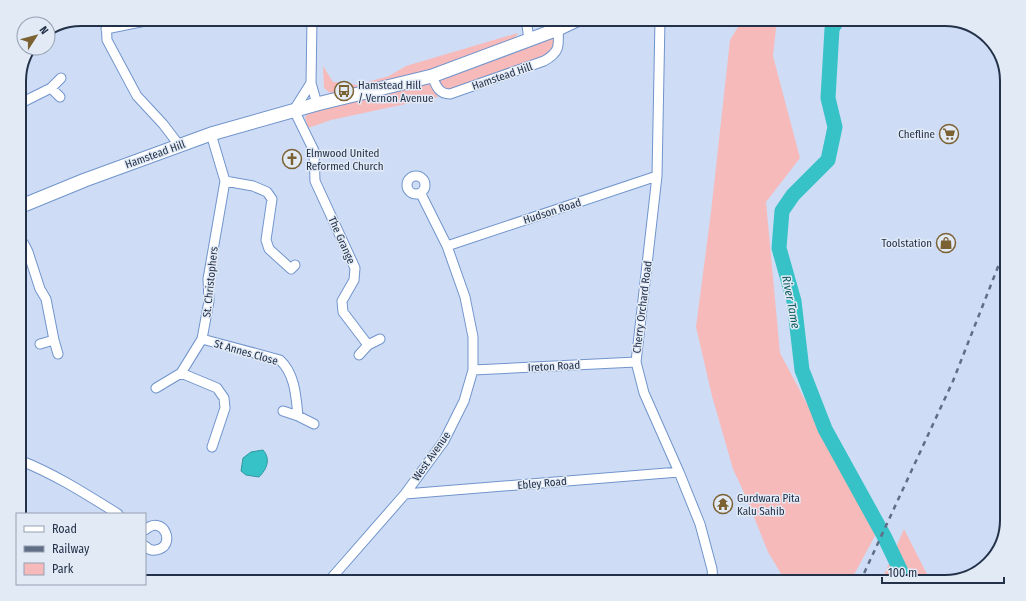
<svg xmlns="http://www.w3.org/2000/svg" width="1026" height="601" font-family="'Fira Sans Condensed',sans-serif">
<rect width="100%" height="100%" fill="#ceddf5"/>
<path fill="#f7baba" d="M 743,19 L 777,19 L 773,56 L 800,158 L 766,202 L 780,353 L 876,534 L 850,582 L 786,582 L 768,552 L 745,495 L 733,469 L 712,396 L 696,327 L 711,212 L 730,40 Z
M 518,33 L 514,39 L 420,75 L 351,90 L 330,93 L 324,88 L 323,66 L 333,82 L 357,85 L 389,76 L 406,66 Z
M 553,35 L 556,42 L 552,54 L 451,91 C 443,88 440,85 438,77 Z
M 429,82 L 438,97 L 331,120 L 308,128 L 305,117 L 309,112 Z
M 904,529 L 931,582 L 881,582 Z"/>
<path fill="#36c2c7" stroke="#3197a1" d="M 263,450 C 271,459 267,469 259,477 L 246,475 L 241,471 L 243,458 L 251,452 Z"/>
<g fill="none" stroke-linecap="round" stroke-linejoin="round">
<path stroke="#36c2c7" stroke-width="15" d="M 838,19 L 832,29 L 828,98 L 835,127 L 828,160 L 793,195 L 782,211 L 779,248 L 794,301 L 802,370 L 825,429 L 884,536 L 906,582"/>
<g stroke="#7194cc" stroke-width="11">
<path id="minor" d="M 106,19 L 107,40 L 137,96 L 163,124 L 179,145
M 194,19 L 197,20
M 526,19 L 529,39
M 660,19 L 657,176 L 636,362 L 644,393 L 679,472 L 700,524 L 712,569 L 713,582
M 106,29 L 155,19
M 432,76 C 436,85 438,94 450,94 L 544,61 C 560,52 559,46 558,29
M 311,83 L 312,19
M 51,88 L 60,97
M 19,104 L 51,88 L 61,78
M 317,104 L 311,83 L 294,110 L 314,151 L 315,181 L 355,268 L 354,280 L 342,301 L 343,312 L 368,345
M407 185a9 9 0 1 1 18 0a9 9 0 1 1-18 0Z
M 225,181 L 253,186 L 267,192 L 272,199 L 266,240 L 269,249 L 291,269 L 295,265
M 19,239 L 24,244 L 28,252 L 40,289 L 46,299 L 54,340 L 58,354
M 447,246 L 657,176
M 202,339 L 280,360 C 295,374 296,396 298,416
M 40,344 L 54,340
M 359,355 L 368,345 L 380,339
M 473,370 L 636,362
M 181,373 L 217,388 L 224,398 L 225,408 L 212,447
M 156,388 L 181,373 L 202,339 L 209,301 L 208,279 L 225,181 L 211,134
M 283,411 L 298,416 L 314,424
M 19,460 C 55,474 86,494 118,514
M 405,494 L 679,472
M 145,530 C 164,513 177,547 156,550 C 152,551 148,549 145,546
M 328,582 L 405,494 L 444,441 L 464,401 L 473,370 L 473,337 L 465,297 L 447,246 L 421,194"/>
</g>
<g stroke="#7194cc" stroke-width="15">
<path id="secondary" d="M 19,207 L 85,180 L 211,134 L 317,104 L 432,76 L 558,29 L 579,19"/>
</g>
<use href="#minor" stroke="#fff" stroke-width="9"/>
<use href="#secondary" stroke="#fff" stroke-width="13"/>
<path stroke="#606e85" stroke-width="2.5" stroke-dasharray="5 5" stroke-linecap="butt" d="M 860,582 L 953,381 L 1007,244"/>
</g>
<defs>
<g id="bus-ring" transform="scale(1)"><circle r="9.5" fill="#e2eaf6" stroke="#7c6133" stroke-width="1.5"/><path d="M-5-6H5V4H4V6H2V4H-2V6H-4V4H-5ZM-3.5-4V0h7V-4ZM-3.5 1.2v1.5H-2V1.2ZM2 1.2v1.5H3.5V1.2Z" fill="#7c6133"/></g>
<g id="supermarket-ring" transform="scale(1)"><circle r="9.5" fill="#e2eaf6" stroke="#7c6133" stroke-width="1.5"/><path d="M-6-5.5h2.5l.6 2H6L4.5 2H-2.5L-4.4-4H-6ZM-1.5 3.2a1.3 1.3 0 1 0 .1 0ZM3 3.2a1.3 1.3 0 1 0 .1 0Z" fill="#7c6133"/></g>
<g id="church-ring" transform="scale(1)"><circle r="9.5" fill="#e2eaf6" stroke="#7c6133" stroke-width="1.5"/><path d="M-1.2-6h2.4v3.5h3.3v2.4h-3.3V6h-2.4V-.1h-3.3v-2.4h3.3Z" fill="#7c6133"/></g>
<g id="shop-ring" transform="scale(1)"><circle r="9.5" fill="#e2eaf6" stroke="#7c6133" stroke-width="1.5"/><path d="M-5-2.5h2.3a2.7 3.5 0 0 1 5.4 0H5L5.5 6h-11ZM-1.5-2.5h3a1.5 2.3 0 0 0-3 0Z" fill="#7c6133"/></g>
<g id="temple-ring" transform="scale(1)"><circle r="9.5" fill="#e2eaf6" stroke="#7c6133" stroke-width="1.5"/><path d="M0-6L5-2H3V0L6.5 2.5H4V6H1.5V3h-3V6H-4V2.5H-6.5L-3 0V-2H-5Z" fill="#7c6133"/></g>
</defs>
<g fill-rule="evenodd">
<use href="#bus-ring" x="344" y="91"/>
<use href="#supermarket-ring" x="949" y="134"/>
<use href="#church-ring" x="292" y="159"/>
<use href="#shop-ring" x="946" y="243"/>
<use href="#temple-ring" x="723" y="504"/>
</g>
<g text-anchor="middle" stroke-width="3" stroke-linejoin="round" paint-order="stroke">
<g font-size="11" fill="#243249" stroke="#e2eaf6">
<text transform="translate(502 76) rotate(-19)" y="4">Hamstead Hill</text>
<text transform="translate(155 154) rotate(-20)" y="4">Hamstead Hill</text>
<text transform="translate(552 211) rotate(-18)" y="4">Hudson Road</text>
<text transform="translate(342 240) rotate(66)" y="4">The Grange</text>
<text transform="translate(210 282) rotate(-84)" y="4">St. Christophers</text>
<text transform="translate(642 307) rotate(-83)" y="4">Cherry Orchard Road</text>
<text transform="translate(246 352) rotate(16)" y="4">St Annes Close</text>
<text transform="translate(554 366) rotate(-3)" y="4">Ireton Road</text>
<text transform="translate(431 456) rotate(-55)" y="4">West Avenue</text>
<text transform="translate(542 483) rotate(-5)" y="4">Ebley Road</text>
</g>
<g font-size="11" fill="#243249" stroke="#e2eaf6" text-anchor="start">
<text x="358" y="89">Hamstead Hill<tspan x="358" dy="13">/ Vernon Avenue</tspan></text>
<text x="935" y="138" text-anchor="end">Chefline</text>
<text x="306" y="157">Elmwood United<tspan x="306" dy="13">Reformed Church</tspan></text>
<text x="932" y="247" text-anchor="end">Toolstation</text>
<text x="737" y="502">Gurdwara Pita<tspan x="737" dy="13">Kalu Sahib</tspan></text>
</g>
<g font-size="12" font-style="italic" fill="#156063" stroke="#e2eaf6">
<text transform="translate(791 302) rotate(79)" y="4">River Tame</text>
</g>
</g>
<path d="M0 0H1026V601H0ZM81 26H945A55 55 0 0 1 1000 81V520A55 55 0 0 1 945 575H81A55 55 0 0 1 26 520V81A55 55 0 0 1 81 26Z" fill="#e2eaf6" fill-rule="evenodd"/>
<path fill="none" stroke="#243249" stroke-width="2" d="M81 26H945A55 55 0 0 1 1000 81V520A55 55 0 0 1 945 575H81A55 55 0 0 1 26 520V81A55 55 0 0 1 81 26Z"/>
<rect x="16" y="513" width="130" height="72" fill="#e2eaf6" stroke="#96a0b1"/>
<rect x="24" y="526" width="20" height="6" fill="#ffffff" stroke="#96a0b1"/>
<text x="52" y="533" font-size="12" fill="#243249">Road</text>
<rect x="24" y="546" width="20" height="6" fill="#606e85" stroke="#96a0b1"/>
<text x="52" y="553" font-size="12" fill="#243249">Railway</text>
<rect x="24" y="563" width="20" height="12" fill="#f7baba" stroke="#96a0b1"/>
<text x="52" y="573" font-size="12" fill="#243249">Park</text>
<g transform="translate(36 36) rotate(54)"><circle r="19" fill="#e2eaf6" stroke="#96a0b1"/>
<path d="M0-3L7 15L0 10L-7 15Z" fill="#7c6133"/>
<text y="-6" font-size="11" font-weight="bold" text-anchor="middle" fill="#243249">N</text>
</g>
<path d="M882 577v6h122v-6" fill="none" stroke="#243249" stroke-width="2"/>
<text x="888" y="577" font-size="12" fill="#243249" stroke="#e2eaf6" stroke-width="3" paint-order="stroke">100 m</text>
</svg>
